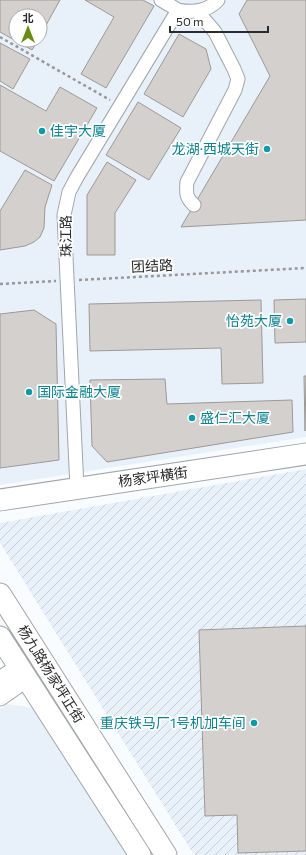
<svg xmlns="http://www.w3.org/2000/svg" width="306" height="855" font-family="Commissioner,'Noto Sans SC',sans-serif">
<defs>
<pattern id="industrial-furrows" width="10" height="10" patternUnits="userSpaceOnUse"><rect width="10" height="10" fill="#e8f1fa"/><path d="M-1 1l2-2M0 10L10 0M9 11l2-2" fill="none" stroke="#c7cfd6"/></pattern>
</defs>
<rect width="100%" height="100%" fill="#f9fcff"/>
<path fill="#e8f1fa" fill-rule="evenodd" d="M 0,0 L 306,0 L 306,437 L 0,485 ZM 16,16 L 40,16 L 40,40 L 16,40 Z
M 7,704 L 34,708 L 128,855 L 0,855 L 0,709 Z"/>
<path fill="url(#industrial-furrows)" d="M 306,469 L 306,855 L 194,855 L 0,543 L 0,523 Z"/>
<path fill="#d4d0cd" stroke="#9c9996" d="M 0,0 L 60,0 L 40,36 L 40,16 L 16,16 L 16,40 L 38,40 L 32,50 L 0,32 Z
M 85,0 L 143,0 L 154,6 L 106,88 L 81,74 L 114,17 Z
M 247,0 L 306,0 L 306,220 L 181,227 L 270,76 L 239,14 Z
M 179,34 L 206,49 L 211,69 L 183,117 L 144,94 Z
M 0,43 L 30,59 L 13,89 L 0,81 Z
M 0,85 L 46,111 L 60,87 L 97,108 L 54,181 L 0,151 Z
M 138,102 L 181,128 L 149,180 L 106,155 Z
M 107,162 L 136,180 L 115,213 L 115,255 L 87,255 L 87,195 Z
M 25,170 L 52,185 L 45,207 L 44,228 L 40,237 L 34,242 L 25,246 L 0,250 L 0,211 Z
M 306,299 L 306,342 L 275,343 L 274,300 Z
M 261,300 L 263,383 L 222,384 L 221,348 L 90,351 L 89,304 Z
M 34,310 L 56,324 L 59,460 L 0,468 L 0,314 Z
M 304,376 L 306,376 L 305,431 Z
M 165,379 L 167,404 L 292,400 L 293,432 L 107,462 L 92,446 L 90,380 Z
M 306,626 L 306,851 L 238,853 L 237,815 L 205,816 L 199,630 Z"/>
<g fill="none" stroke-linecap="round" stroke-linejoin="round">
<g stroke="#a2a5a9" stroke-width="15">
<path id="minor" d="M 178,10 C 193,13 207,12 218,0
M 194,205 C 186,198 186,193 187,182 L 235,90 L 238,79 L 234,69 L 215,32 L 197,11
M 77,488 L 64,215 L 69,192 L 77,177 L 178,10 L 161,0"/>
</g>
<g stroke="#a2a5a9" stroke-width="19">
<path id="tertiary" d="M 0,680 L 19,667
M 0,697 L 27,678"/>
</g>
<g stroke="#a2a5a9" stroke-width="23">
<path id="primary" d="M 0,500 L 306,454
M 0,594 L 166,855
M 0,637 L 140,855"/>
</g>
<path stroke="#96989a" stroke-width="2.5" stroke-dasharray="3 3" stroke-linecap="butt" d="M 0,37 L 110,100
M 79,280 L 306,268
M 0,284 L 56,281"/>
<use href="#minor" stroke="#fff" stroke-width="13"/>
<use href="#tertiary" stroke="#fff" stroke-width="17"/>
<use href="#primary" stroke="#fff" stroke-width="21"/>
</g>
<g fill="#0f9aa8" stroke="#fff" stroke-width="1.5">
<circle cx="42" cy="131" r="4"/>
<circle cx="267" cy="149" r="4"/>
<circle cx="290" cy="321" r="4"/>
<circle cx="29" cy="392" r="4"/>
<circle cx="192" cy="418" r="4"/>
<circle cx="254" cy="723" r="4"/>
</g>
<g text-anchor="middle" stroke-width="3.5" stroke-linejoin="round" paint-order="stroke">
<g font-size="14" fill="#0d838f" stroke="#fff" text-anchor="start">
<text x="50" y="136">佳宇大厦</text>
<text x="259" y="154" text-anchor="end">龙湖·西城天街</text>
<text x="282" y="326" text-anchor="end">怡苑大厦</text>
<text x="37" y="397">国际金融大厦</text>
<text x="200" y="423">盛仁汇大厦</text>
<text x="246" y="728" text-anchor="end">重庆铁马厂1号机加车间</text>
</g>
<g font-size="14" fill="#2a2b2c" stroke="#fff">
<text transform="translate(66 236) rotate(-91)" y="5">珠江路</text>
<text transform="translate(152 266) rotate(-3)" y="5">团结路</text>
<text transform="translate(153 477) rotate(-8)" y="5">杨家坪横街</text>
<text transform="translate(51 674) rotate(58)" y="5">杨九路杨家坪正街</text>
</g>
</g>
<g transform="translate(28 28)"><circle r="19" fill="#ffffff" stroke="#aaaaab"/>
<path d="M0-3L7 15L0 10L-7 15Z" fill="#698b10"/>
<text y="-6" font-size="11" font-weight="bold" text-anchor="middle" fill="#2a2b2c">北</text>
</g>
<path d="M170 26v6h98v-6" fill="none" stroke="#2a2b2c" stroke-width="2"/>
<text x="176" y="26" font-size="12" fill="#2a2b2c" stroke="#ffffff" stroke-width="3" paint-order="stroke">50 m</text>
</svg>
